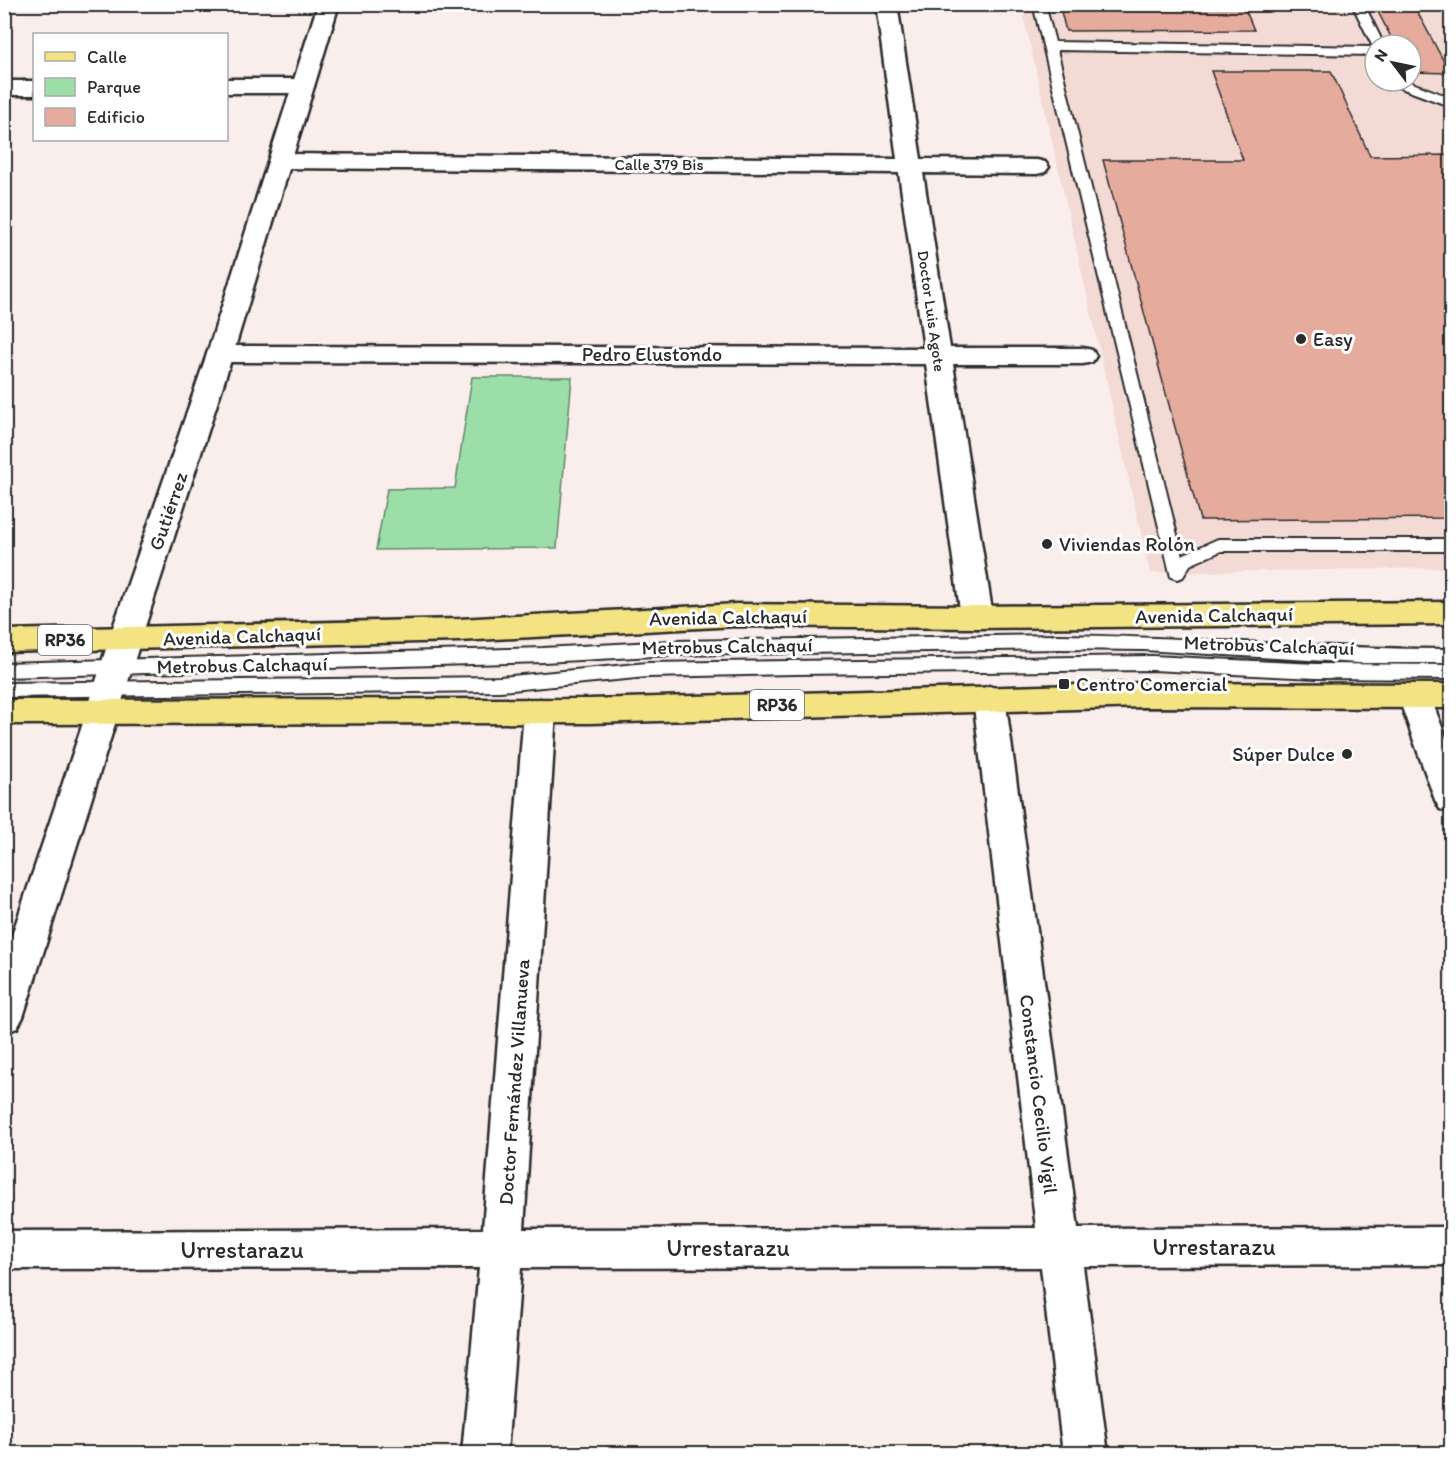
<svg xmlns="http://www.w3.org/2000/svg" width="1456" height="1458" font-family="Itim,sans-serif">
<rect width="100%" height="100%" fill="#faeeec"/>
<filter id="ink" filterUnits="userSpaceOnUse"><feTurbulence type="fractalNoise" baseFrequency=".0167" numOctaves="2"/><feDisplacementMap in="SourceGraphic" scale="12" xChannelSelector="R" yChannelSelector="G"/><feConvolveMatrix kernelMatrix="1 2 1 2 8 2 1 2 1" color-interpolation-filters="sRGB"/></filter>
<g filter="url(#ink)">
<path fill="#f4dad5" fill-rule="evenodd" d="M 1021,5 L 1451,5 L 1451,568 L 1150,573 ZM 1375,45 L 1411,45 L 1411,81 L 1375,81 Z"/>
<path fill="#9cdea8" stroke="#64846a" stroke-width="1.5" d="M 472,377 L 572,377 L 557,548 L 376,550 L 387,489 L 455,488 Z"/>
<path fill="#e5ac9e" stroke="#2b2b2b" stroke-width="1.5" d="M 1059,4 L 1243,4 L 1254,30 L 1066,31 Z
M 1374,4 L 1413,4 L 1450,73 L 1411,72 L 1411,45 L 1395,45 Z
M 1211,71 L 1331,71 L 1370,156 L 1452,155 L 1452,518 L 1200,520 L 1103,160 L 1243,160 Z"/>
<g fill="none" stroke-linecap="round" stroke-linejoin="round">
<g stroke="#2b2b2b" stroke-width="4">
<path id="lane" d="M 1033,4 L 1045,4 L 1055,42 L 1373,47 L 1352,4 L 1364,4 L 1384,45 L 1375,45 L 1375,55 L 1057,50 L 1182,555 L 1218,539 L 1452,539 L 1452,551 L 1221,551 L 1190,565 L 1183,577 L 1177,579 L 1171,577 Z
M 1388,81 L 1407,81 L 1452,98 L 1452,107 L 1390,84 Z
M 1059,635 C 1190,637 1320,649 1452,649 L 1452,663 L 1359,663 L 1144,650 L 1059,649 L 672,655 L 543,662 L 4,677 L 4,663 L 543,648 L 672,641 Z
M 1152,656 L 1316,664 L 1452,665 L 1452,679 L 1316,678 L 1152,670 L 795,674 L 647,677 L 500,691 L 4,697 L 4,683 L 500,677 L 647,663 Z"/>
</g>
<g stroke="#2b2b2b" stroke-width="5">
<path id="street" d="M 876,4 L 897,4 L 921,159 L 1037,160 L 1045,162 L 1049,167 L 1045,172 L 1037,174 L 923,173 L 950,348 L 1083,348 L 1092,350 L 1096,356 L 1092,362 L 1083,364 L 953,364 L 993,617 L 988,625 L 977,628 L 966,625 L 961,617 L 926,364 L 220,362 L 211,360 L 207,354 L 211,348 L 220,346 L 924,348 L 899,173 L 281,168 L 273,166 L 269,161 L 273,156 L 281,154 L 897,159 Z
M 226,79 L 303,79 L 311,81 L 314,86 L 311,91 L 303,93 L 226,93 Z
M 4,81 L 34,81 L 34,95 L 4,95 Z
M 125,628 L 136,631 L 141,639 L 119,711 L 115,720 L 103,723 L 91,720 L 87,711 L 109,639 L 114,631 Z
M 1414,684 L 1425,688 L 1430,696 L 1452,753 L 1452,813 L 1440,809 L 1435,800 L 1398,696 L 1403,688 Z
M 989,686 L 1000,690 L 1005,698 L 1078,1228 L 1452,1227 L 1452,1265 L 1083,1266 L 1108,1454 L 1063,1454 L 1041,1267 L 521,1268 L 507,1454 L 462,1454 L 479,1268 L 4,1269 L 4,1231 L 483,1229 L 524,711 L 528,702 L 540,699 L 552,702 L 556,711 L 524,1229 L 1036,1228 L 973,698 L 978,690 Z"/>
</g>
<g stroke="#2b2b2b" stroke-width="5">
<path id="secondary" d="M 318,4 L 339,4 L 233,354 L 141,639 L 136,647 L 125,650 L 114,647 L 109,639 L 207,354 Z
M 103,699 L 115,702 L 119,711 L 23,1017 L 17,1028 L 4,1033 L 4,959 L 87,711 L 91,702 Z"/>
</g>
<g stroke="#2b2b2b" stroke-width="5">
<path id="primary" d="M 1452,602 L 1452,624 L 977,628 L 737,626 L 459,641 L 4,652 L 4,630 L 459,619 L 737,604 L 977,606 Z
M 1144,683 L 1452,684 L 1452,708 L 1144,707 L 590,723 L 4,724 L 4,700 L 590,699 Z"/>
</g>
<use href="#lane" fill="#fff" fill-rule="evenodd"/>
<use href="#street" fill="#fff" fill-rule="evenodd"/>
<use href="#secondary" fill="#fff" fill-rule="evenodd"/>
<use href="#primary" fill="#f4e382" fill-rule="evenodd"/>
</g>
</g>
<g fill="#2b2b2b" stroke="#fff" stroke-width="2">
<circle cx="1301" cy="339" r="6"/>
<circle cx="1047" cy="544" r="6"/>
<rect x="1058" y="678" width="12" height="12" rx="3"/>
<circle cx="1347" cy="754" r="6"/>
</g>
<g text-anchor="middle" stroke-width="6" stroke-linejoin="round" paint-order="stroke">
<g font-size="16" fill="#2b2b2b" stroke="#fff">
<text x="659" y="170">Calle 379 Bis</text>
<text transform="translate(932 311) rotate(82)" y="6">Doctor Luis Agote</text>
</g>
<g fill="#fff" stroke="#6b6b6b" stroke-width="1.5">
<rect x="38" y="625" width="54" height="30" rx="4.5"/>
<rect x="750" y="690" width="54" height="30" rx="4.5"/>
</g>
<g font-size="18" font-weight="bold" fill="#2b2b2b">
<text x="65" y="646">RP36</text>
<text x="777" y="711">RP36</text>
</g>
<g font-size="20" fill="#2b2b2b" stroke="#fff" text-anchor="start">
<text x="1313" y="346">Easy</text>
<text x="1059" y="551">Viviendas Rolón</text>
<text x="1076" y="691">Centro Comercial</text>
<text x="1335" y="761" text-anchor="end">Súper Dulce</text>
</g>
<g font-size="20" fill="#2b2b2b" stroke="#fff">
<text x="652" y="361">Pedro Elustondo</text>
<text transform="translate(168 511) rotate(-71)" y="7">Gutiérrez</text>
<text transform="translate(1214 615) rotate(-1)" y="7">Avenida Calchaquí</text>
<text transform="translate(728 617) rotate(-1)" y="7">Avenida Calchaquí</text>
<text transform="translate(242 636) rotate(-2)" y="7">Avenida Calchaquí</text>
<text transform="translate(1269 645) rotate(2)" y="7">Metrobus Calchaquí</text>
<text transform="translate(727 646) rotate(-1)" y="7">Metrobus Calchaquí</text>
<text transform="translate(242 665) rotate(-1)" y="7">Metrobus Calchaquí</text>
<text transform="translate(514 1082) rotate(-86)" y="7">Doctor Fernández Villanueva</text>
<text transform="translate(1039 1094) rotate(83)" y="7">Constancio Cecilio Vigil</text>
</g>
<g font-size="24" fill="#2b2b2b" stroke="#fff">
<text x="1214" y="1255">Urrestarazu</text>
<text x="728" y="1256">Urrestarazu</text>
<text x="242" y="1258">Urrestarazu</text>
</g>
</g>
<rect width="1456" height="1458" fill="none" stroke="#fff" stroke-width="24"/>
<rect x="12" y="12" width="1432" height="1434" fill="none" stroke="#2b2b2b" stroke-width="2" filter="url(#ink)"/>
<rect x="33" y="33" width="195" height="108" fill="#ffffff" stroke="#aaaaaa" stroke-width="1.5"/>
<rect x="45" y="52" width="30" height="9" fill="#f4e382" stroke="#aaaaaa" stroke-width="1.5"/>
<text x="87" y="63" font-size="18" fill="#2b2b2b">Calle</text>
<rect x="45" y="78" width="30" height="18" fill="#9cdea8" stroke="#aaaaaa" stroke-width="1.5"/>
<text x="87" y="93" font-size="18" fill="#2b2b2b">Parque</text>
<rect x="45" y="108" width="30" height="18" fill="#e5ac9e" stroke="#aaaaaa" stroke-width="1.5"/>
<text x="87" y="123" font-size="18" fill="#2b2b2b">Edificio</text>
<g transform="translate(1393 63) rotate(302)"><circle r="28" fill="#ffffff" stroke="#aaaaaa" stroke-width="1.5"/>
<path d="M0-4.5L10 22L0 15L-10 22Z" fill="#2b2b2b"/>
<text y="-9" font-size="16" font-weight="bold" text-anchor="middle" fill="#2b2b2b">N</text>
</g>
</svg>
